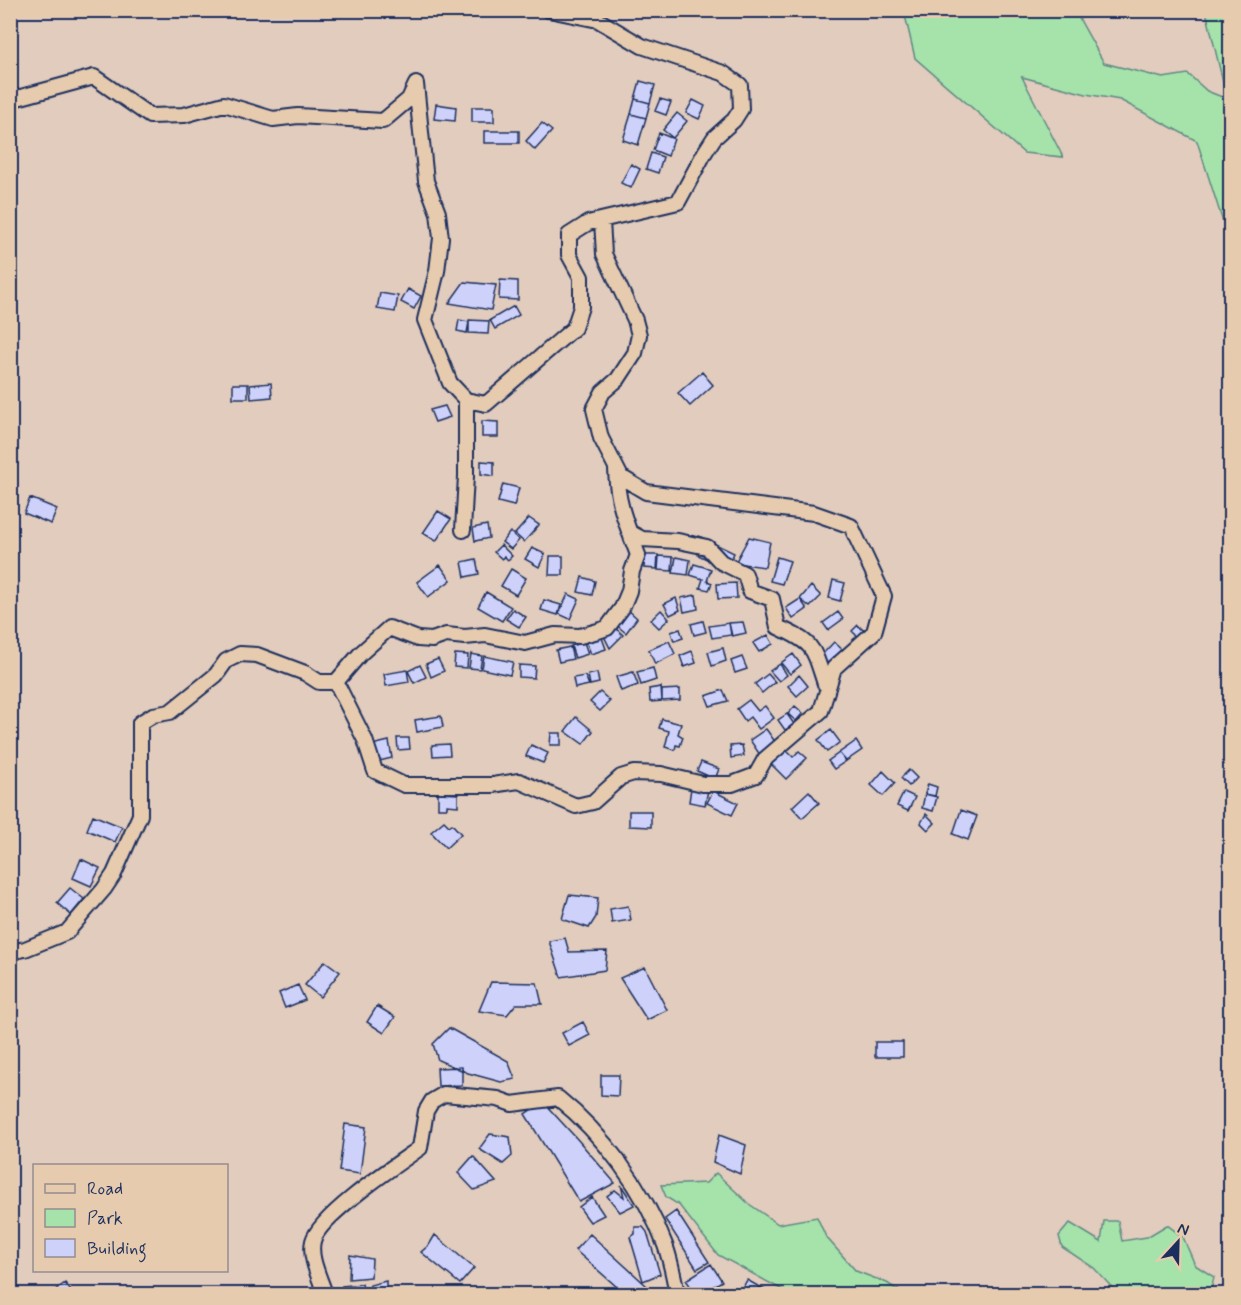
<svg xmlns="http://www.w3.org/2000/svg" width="1241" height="1305" font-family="Mynerve,sans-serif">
<rect width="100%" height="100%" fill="#e2ccbd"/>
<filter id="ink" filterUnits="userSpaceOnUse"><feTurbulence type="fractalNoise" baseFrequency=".0167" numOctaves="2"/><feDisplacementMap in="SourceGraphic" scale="12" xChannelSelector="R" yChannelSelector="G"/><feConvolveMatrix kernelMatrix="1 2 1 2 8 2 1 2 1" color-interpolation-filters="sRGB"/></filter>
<g filter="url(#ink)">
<path fill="#a5e3aa" stroke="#608984" stroke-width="1.5" d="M 904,11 L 1075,11 L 1104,63 L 1163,78 L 1188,74 L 1207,91 L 1227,99 L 1206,11 L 1230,11 L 1230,244 L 1197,141 L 1120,100 L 1086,94 L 1022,77 L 1063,157 L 1024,153 L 915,58 Z
M 716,1173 L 749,1204 L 778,1224 L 817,1217 L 826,1237 L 856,1271 L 887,1283 L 904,1294 L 790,1294 L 718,1255 L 679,1205 L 666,1197 L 661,1185 L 706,1183 Z
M 1104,1221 L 1118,1221 L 1122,1241 L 1147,1237 L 1167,1225 L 1183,1237 L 1195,1265 L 1214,1277 L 1210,1294 L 1118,1294 L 1094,1268 L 1062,1247 L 1059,1236 L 1070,1223 L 1101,1242 Z"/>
<path fill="#ced2fb" stroke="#1b2f5e" stroke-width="1.5" d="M 640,81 L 655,85 L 650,103 L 635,99 Z
M 635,99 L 650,103 L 646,118 L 631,114 Z
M 660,99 L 671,102 L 666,115 L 655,111 Z
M 693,100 L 705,106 L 699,119 L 686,113 Z
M 436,104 L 456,107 L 455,121 L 434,119 Z
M 472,107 L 494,107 L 494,122 L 472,122 Z
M 677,113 L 687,121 L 673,138 L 663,130 Z
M 631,114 L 646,118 L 638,145 L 623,140 Z
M 542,123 L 552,131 L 535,150 L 526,141 Z
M 484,131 L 519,131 L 519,143 L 484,143 Z
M 659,133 L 674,139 L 668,156 L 653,150 Z
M 651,153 L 663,157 L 658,173 L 646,169 Z
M 631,164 L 640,169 L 631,188 L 621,183 Z
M 500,280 L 518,281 L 518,300 L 499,299 Z
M 464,282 L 496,285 L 491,310 L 449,303 Z
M 408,289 L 421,296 L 414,309 L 401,302 Z
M 380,293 L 398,296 L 395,312 L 377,309 Z
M 514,306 L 519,315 L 495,329 L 490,320 Z
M 459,320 L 469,322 L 467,333 L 457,331 Z
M 469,320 L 489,321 L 488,334 L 469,333 Z
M 702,372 L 713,385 L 690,406 L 678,393 Z
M 271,383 L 272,397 L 251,399 L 250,385 Z
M 233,384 L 248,384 L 248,398 L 233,398 Z
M 445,406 L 450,417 L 435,422 L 430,410 Z
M 482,421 L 498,422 L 498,437 L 482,437 Z
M 481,461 L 494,462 L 494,476 L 481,474 Z
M 503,484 L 519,488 L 514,506 L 498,502 Z
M 30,498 L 57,509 L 51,524 L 24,513 Z
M 438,511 L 451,519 L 436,541 L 423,533 Z
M 529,518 L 539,525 L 524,542 L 515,534 Z
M 487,525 L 489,538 L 475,541 L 473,528 Z
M 510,532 L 519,540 L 511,549 L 502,542 Z
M 699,536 L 734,553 L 726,568 L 698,555 L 701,549 L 694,545 Z
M 749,537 L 770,542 L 765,567 L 735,563 Z
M 501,545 L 512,556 L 508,560 L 504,556 L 502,559 L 494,552 Z
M 532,548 L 545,554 L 539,567 L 525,559 Z
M 645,555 L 658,555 L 657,569 L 644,568 Z
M 550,556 L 563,556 L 563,575 L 549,575 Z
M 659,556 L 673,557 L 672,571 L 658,570 Z
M 676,557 L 690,560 L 688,575 L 673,573 Z
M 777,557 L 790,561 L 782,584 L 770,581 Z
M 476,559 L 479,574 L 465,577 L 462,562 Z
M 694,564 L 711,569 L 707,581 L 712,583 L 709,590 L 700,588 L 703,579 L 690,575 Z
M 440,565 L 451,580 L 428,597 L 417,582 Z
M 511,569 L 526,578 L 516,595 L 501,586 Z
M 582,577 L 595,581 L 592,595 L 578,592 Z
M 833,580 L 845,583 L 840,601 L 829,598 Z
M 736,583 L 737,598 L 718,599 L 717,584 Z
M 811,586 L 821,596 L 810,607 L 800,599 Z
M 486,592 L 511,607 L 502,621 L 478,607 Z
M 568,594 L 579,599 L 570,619 L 559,614 Z
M 696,595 L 698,609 L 684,612 L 681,598 Z
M 676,598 L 680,610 L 670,615 L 664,604 Z
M 800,599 L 807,609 L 793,619 L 786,608 Z
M 544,600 L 561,605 L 558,615 L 541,610 Z
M 513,609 L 526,617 L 519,627 L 506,619 Z
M 627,609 L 637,618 L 626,633 L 615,624 Z
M 661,610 L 669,619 L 659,628 L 651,620 Z
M 838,612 L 843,619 L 828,630 L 823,623 Z
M 703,621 L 706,632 L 694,635 L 691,624 Z
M 743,622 L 746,633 L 732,636 L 729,623 Z
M 729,623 L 731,635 L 712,638 L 709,626 Z
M 858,625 L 865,632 L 859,638 L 852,631 Z
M 613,626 L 623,635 L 610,648 L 604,636 Z
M 680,629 L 683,638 L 674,641 L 671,632 Z
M 601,635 L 606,649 L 591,654 L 586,641 Z
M 768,635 L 773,644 L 759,652 L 753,643 Z
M 669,641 L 675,654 L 655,664 L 649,650 Z
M 584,642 L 588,654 L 575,658 L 571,646 Z
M 834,642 L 846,653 L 827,672 L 816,661 Z
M 570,647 L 573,659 L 559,662 L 556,650 Z
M 723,648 L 726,661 L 712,666 L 708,652 Z
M 692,651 L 696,663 L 684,667 L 680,656 Z
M 455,654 L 468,655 L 467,668 L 454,667 Z
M 471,654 L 482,656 L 480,669 L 469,668 Z
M 793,654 L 801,665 L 790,674 L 781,663 Z
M 484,656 L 513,662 L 510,675 L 482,669 Z
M 742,657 L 747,669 L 735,673 L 731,661 Z
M 438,659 L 444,671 L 431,677 L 426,664 Z
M 780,664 L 787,675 L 779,681 L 770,671 Z
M 420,665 L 426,677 L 414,683 L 408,671 Z
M 519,665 L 535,666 L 534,678 L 519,677 Z
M 653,668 L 656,680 L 641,685 L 637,672 Z
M 407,670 L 409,682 L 386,686 L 384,674 Z
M 633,672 L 638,685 L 621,691 L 616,677 Z
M 597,673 L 599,683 L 590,685 L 588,675 Z
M 768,674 L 775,682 L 762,693 L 755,684 Z
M 799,675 L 808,686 L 797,696 L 788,686 Z
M 585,676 L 589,685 L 575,688 L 573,678 Z
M 661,687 L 662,701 L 650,702 L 649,689 Z
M 680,689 L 680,700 L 662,701 L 662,690 Z
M 723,690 L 728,701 L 710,706 L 706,696 Z
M 600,692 L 610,701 L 600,711 L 590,702 Z
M 749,700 L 758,711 L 765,706 L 774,718 L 759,729 L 750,717 L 745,721 L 737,709 Z
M 795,706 L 803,713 L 796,721 L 788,714 Z
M 787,714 L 794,724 L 785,730 L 778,720 Z
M 441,716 L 443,727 L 417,732 L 415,720 Z
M 576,717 L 593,731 L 583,744 L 565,731 Z
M 662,719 L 681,724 L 678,734 L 683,737 L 680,746 L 676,745 L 675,750 L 665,747 L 669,731 L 659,728 Z
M 766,729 L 776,743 L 760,755 L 750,740 Z
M 831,730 L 840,742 L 827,752 L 818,740 Z
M 551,733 L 561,733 L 561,745 L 550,745 Z
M 397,738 L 409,738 L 410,749 L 398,750 Z
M 389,741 L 392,758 L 375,762 L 372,745 Z
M 856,741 L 862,750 L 846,761 L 839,753 Z
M 449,744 L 450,755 L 433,756 L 432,745 Z
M 531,745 L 548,753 L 543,763 L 526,756 Z
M 742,745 L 744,756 L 731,758 L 730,746 Z
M 783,747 L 793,757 L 799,751 L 807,758 L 786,779 L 769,762 Z
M 839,753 L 846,761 L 834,769 L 828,761 Z
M 701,762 L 719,769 L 715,779 L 697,771 Z
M 909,770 L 917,778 L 909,786 L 901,778 Z
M 883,771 L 895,783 L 883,796 L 871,785 Z
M 928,784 L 937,787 L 935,796 L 925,794 Z
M 691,788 L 708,790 L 705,805 L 689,802 Z
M 713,791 L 738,803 L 732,815 L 707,803 Z
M 809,791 L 819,803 L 802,818 L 792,807 Z
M 904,792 L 915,797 L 908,811 L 897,806 Z
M 438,793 L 458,794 L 458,806 L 447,805 L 447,808 L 438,808 Z
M 925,794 L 937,797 L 933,811 L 922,808 Z
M 961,810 L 977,816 L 968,840 L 953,834 Z
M 629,811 L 651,811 L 651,827 L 629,826 Z
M 926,814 L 935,823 L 928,830 L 921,823 Z
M 93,815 L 122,827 L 115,842 L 87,830 Z
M 444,821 L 449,826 L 452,824 L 461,834 L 446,848 L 431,832 Z
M 81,859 L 100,868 L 91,886 L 73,878 Z
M 70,888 L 84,899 L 71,915 L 57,903 Z
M 569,895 L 598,898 L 596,917 L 589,928 L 562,919 Z
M 628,906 L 631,920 L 612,923 L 610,909 Z
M 565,938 L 569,952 L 607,951 L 605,970 L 561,977 L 549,941 Z
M 325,961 L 340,972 L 320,997 L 305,985 Z
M 645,967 L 667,1010 L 647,1020 L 620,978 Z
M 491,982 L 537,983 L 542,1004 L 516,1004 L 507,1015 L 479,1011 Z
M 298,985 L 305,1000 L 285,1008 L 279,993 Z
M 377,1006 L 395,1017 L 384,1033 L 367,1022 Z
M 583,1022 L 590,1035 L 569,1046 L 562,1033 Z
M 449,1028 L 508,1061 L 515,1079 L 501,1082 L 468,1073 L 438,1060 L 433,1044 Z
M 875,1042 L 903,1042 L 903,1057 L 875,1057 Z
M 462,1067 L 462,1085 L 438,1086 L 437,1068 Z
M 601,1075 L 619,1075 L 618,1096 L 601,1095 Z
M 543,1102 L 578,1140 L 615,1183 L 579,1202 L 525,1114 Z
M 345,1124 L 366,1127 L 360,1174 L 339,1171 Z
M 490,1134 L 510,1137 L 512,1156 L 503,1164 L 479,1149 Z
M 719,1135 L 746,1145 L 740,1174 L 713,1162 Z
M 473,1156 L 496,1182 L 474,1190 L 458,1173 Z
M 621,1185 L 634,1205 L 620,1212 L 607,1196 L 615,1190 L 624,1197 Z
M 592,1197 L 604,1215 L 590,1222 L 579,1207 Z
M 676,1211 L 709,1262 L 697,1269 L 665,1219 Z
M 635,1227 L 643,1227 L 647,1232 L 660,1274 L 643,1281 L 630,1237 L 635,1234 Z
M 590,1234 L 647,1286 L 640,1294 L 625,1294 L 575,1250 Z
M 435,1235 L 474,1268 L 460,1284 L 421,1252 L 429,1245 Z
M 350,1255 L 372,1259 L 371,1277 L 349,1279 Z
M 711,1264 L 722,1281 L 701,1294 L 696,1294 L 686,1280 Z
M 747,1280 L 772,1294 L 742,1294 L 740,1293 Z
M 386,1281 L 386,1291 L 378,1294 L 368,1294 L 370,1285 Z
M 65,1283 L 73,1294 L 50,1294 Z
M 362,1284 L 364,1294 L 343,1294 L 342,1286 Z"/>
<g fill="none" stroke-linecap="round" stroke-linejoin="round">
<g stroke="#1b2f5e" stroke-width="18">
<path id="street" d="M 10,100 L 94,77 L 150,116 L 184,115 L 224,104 L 273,119 L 298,116 L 383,121 L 409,99 L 416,84 L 426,181 L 438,213 L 441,238 L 437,271 L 425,320 L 450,383 L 466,400 L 486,404 L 574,328 L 581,307 L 581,277 L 569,255 L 569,235 L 588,223 L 678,202 L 705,152 L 714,138 L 734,120 L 741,109 L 740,85 L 723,73 L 642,46 L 598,20 L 549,10
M 463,530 L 466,476 L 466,400
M 629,532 L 642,539 L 678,541 L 707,547 L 721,562 L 745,574 L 750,591 L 772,599 L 778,627 C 815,644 813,647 825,684
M 336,682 L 365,740 L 375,771 L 404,785 L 492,785 L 519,781 L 576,806 L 593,802 L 621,777 L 634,773 L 661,774 L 703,784 L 732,784 L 756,775 L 765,759 L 821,711 L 834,668 L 874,632 L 884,596 L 851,526 L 814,513 L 646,492 L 621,477 L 601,438 L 594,409 L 603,392 L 618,379 L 635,353 L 639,335 L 635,320 L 604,254 L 602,221
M 10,952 L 25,949 L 67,932 L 104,889 L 114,874 L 140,815 L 140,723 L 153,715 L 170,712 L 216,675 L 226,661 L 240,654 L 257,655 L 305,673 L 319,682 L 336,682 L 361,653 L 389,628 L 418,639 L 432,640 L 446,635 L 465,637 L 485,635 L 525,643 L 555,635 L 580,636 L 598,631 L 607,628 L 622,608 L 629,591 L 632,571 L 638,555 C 626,523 617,503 616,469
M 325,1294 C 320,1278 309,1258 313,1241 C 319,1216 396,1165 420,1148 L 426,1111 L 432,1101 L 444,1094 L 498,1099 L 512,1104 L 558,1098 C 603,1134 645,1191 665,1245 C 671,1261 674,1278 677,1294"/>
</g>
<use href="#street" stroke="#e7cbae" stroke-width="14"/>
</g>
</g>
<rect width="1241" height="1305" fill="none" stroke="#e7cbae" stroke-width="36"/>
<rect x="18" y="18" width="1205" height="1269" fill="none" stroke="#1b2f5e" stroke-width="2" filter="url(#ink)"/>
<rect x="33" y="1164" width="195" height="108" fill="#e7cbae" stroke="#958d8e" stroke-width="1.5"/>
<rect x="45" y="1184" width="30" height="9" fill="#e7cbae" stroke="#958d8e" stroke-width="1.5"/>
<text x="87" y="1194" font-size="18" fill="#1b2f5e">Road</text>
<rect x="45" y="1209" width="30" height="18" fill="#a5e3aa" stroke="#958d8e" stroke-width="1.5"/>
<text x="87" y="1224" font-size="18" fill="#1b2f5e">Park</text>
<rect x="45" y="1239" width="30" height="18" fill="#ced2fb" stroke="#958d8e" stroke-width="1.5"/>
<text x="87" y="1254" font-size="18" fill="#1b2f5e">Building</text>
<g transform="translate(1178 1242) rotate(22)" stroke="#e7cbae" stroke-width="4.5" paint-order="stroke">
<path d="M0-4.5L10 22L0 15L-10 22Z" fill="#1b2f5e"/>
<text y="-9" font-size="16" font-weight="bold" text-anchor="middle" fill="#1b2f5e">N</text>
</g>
</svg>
